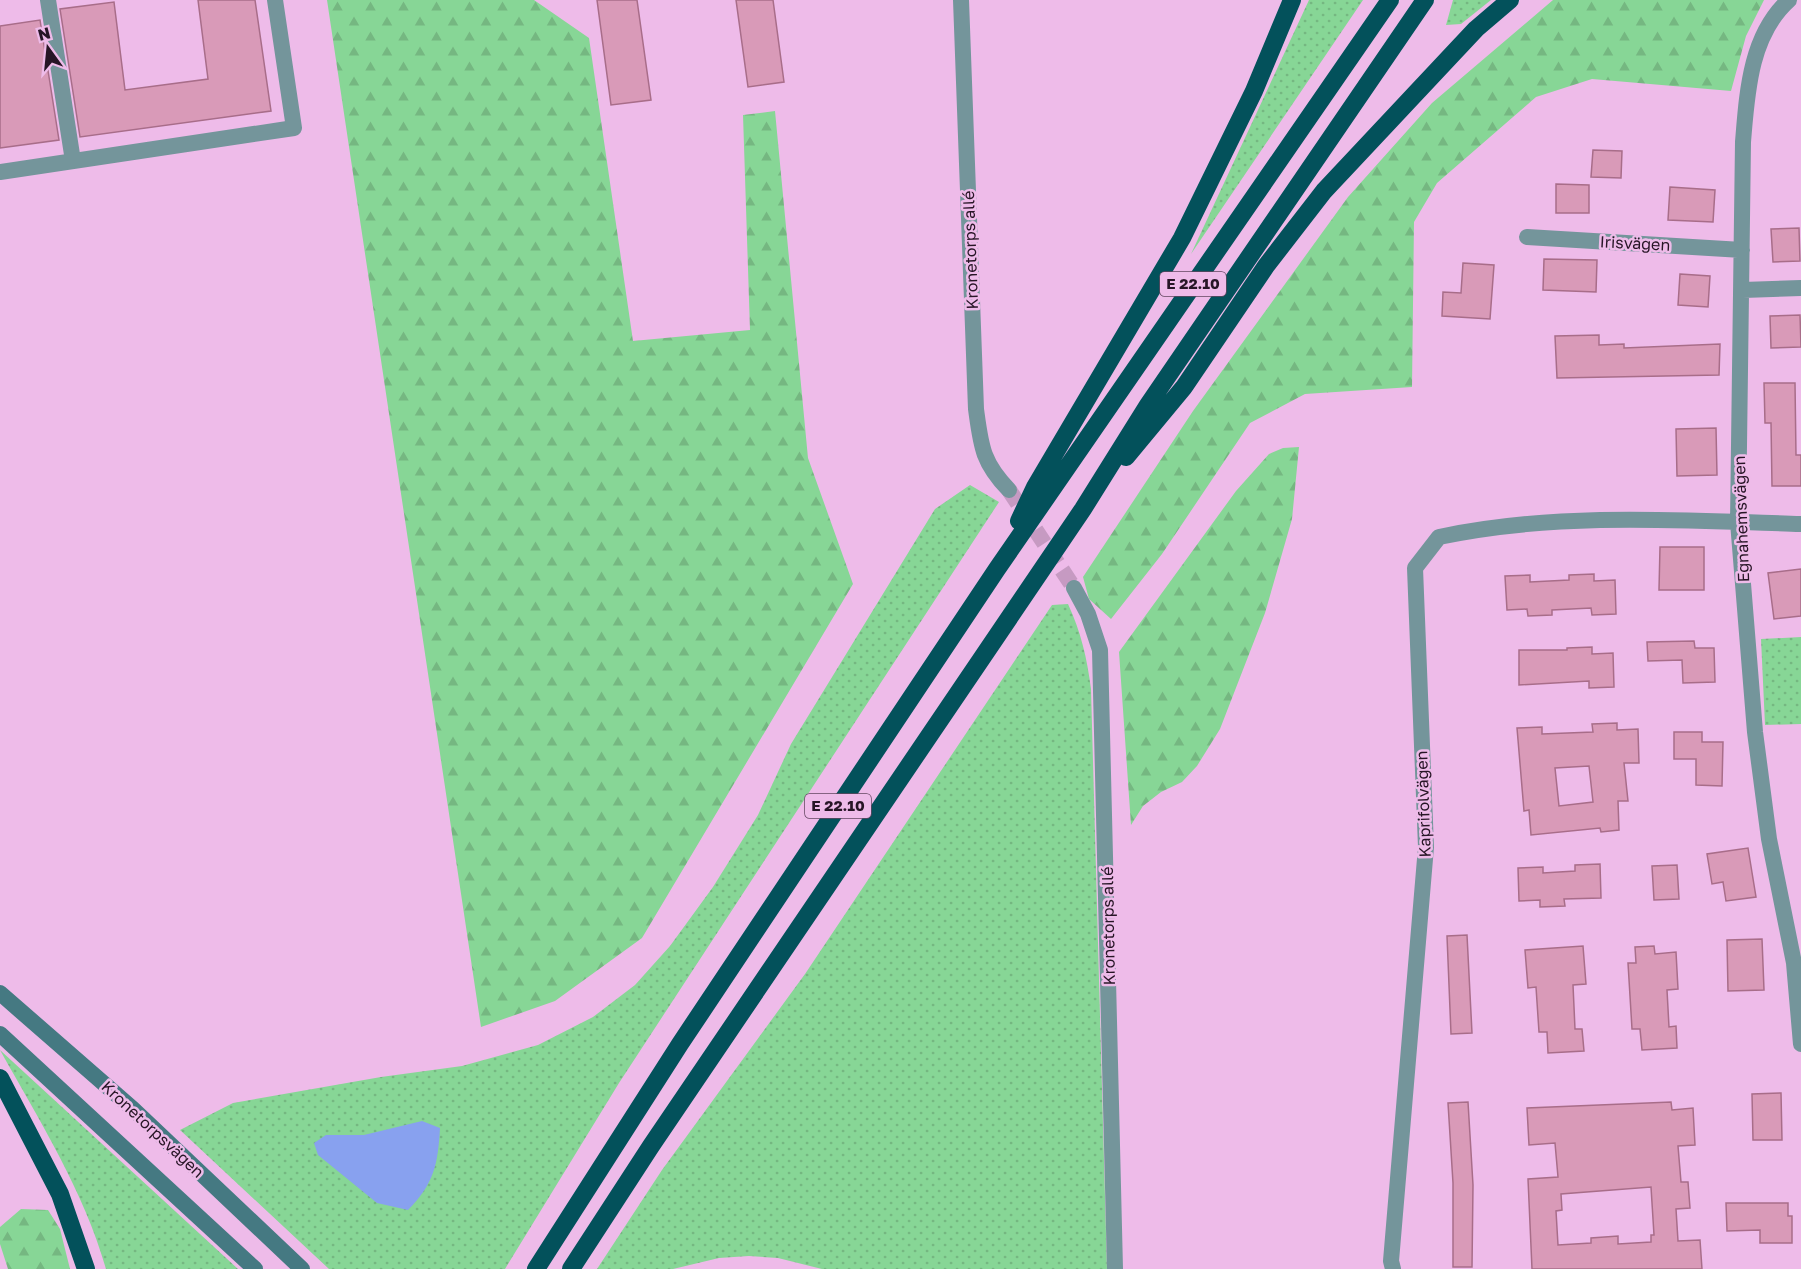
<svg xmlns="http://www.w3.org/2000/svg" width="1801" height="1269" font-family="'Golos Text',sans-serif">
<defs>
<pattern id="grass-dots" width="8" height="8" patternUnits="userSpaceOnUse" patternTransform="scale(1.5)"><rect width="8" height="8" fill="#87d696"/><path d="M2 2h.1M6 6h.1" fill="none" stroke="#75b781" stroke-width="1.8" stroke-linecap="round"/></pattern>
<pattern id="forest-firs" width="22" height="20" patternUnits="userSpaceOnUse" patternTransform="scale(1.5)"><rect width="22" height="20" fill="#87d696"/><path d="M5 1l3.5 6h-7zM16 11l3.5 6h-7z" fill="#75b781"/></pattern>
</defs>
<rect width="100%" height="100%" fill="#eebbe9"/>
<path fill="url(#grass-dots)" d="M 1309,0 L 1363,0 L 1191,254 Z
M 1453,0 L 1491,0 L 1461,24 L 1446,25 Z
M 970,485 L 999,502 L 619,1083 L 505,1269 L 329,1269 L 180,1130 L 233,1103 L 381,1077 L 462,1066 L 538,1045 L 593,1017 L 635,985 L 670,946 L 713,887 L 758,815 L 791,744 L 935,509 Z
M 1068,604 C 1081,632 1087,658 1091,689 L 1107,1269 L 822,1269 L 778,1258 L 749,1256 L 719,1258 L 673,1269 L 597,1269 L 662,1170 L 805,974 L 1052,605 Z
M 1801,637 L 1801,724 L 1765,725 L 1761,639 Z
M 0,1050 L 238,1269 L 106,1269 C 84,1191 39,1120 0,1050 Z"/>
<path fill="url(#forest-firs)" d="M 327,0 L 534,0 L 589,38 L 633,341 L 750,330 L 743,115 L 775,111 L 808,458 L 853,584 L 642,938 L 555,1001 L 481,1027 Z
M 1553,0 L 1764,0 L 1746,36 L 1731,91 L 1592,79 L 1536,97 L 1437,183 L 1414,222 L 1412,387 L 1305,394 L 1250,423 L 1162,554 L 1111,619 L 1089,599 L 1083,577 L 1193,411 L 1348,197 L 1432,103 Z
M 1299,447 L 1292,519 L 1265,613 L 1220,729 L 1197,766 L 1182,782 L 1161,792 L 1143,806 L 1131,825 L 1119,652 L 1236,491 L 1269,454 L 1283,448 Z
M 21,1209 L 48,1210 L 60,1229 L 70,1269 L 8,1269 L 0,1244 L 0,1227 Z"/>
<path fill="#88a1ef" d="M 422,1121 L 440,1128 C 438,1164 434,1184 408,1210 L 377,1203 L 318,1155 L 314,1143 L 326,1135 L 364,1135 Z"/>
<path fill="#d99ab8" stroke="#a86d89" stroke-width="1.5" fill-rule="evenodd" d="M 198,0 L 255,0 L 271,111 L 80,137 L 60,9 L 114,2 L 125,90 L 208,79 Z
M 597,0 L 637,0 L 651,100 L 611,105 Z
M 736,0 L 773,0 L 784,82 L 748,87 Z
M 40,20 L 59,140 L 0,148 L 0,26 Z
M 1593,150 L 1622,151 L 1621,178 L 1591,177 Z
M 1556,184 L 1589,185 L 1589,213 L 1556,213 Z
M 1670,187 L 1715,190 L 1713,222 L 1668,220 Z
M 1799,228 L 1800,261 L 1773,262 L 1771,229 Z
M 1544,259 L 1597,260 L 1596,292 L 1543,290 Z
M 1463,263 L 1494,265 L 1490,319 L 1442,316 L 1443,292 L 1461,293 Z
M 1680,274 L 1710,276 L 1708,307 L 1678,305 Z
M 1800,315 L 1801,347 L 1771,348 L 1770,316 Z
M 1599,335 L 1599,345 L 1624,344 L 1624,348 L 1720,344 L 1719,375 L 1557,378 L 1555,336 Z
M 1764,383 L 1795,383 L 1796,455 L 1801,455 L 1801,486 L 1772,486 L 1771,423 L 1765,423 Z
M 1716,428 L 1717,475 L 1677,476 L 1676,429 Z
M 1660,547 L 1704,547 L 1704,590 L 1659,590 Z
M 1801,569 L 1801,616 L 1774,619 L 1768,573 Z
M 1594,574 L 1594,581 L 1615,580 L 1616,614 L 1592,615 L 1591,608 L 1552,610 L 1552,615 L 1528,616 L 1527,609 L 1507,610 L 1505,576 L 1530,575 L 1530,582 L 1569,580 L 1569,575 Z
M 1694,641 L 1695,648 L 1714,648 L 1715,682 L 1683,683 L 1682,660 L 1648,661 L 1647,642 Z
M 1592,647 L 1592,654 L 1613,653 L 1614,687 L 1589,688 L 1589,681 L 1519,685 L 1519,650 L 1567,650 L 1567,648 Z
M 1617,723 L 1617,730 L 1638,729 L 1639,763 L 1624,763 L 1628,801 L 1618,801 L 1619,830 L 1601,832 L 1600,828 L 1531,835 L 1529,810 L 1524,811 L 1517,728 L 1542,727 L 1542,734 L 1593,732 L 1592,724 ZM 1589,766 L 1593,802 L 1559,806 L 1555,768 Z
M 1674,732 L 1702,732 L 1702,742 L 1723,742 L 1722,786 L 1696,785 L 1696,759 L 1674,759 Z
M 1748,848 L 1756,897 L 1726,901 L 1723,882 L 1712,884 L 1707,854 Z
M 1600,864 L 1601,898 L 1564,899 L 1565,906 L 1540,907 L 1540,900 L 1519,901 L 1518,868 L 1543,867 L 1543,873 L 1575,871 L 1575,865 Z
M 1677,865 L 1679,899 L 1654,900 L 1652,866 Z
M 1467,935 L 1472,1033 L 1451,1034 L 1447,936 Z
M 1762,939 L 1764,990 L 1728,991 L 1727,940 Z
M 1583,946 L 1586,984 L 1573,985 L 1575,1029 L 1582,1029 L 1584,1051 L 1548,1053 L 1547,1032 L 1539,1032 L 1536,987 L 1528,988 L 1525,950 Z
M 1654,946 L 1655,954 L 1676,952 L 1678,989 L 1667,990 L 1669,1027 L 1676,1026 L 1677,1048 L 1642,1050 L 1640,1029 L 1632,1029 L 1628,963 L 1636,963 L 1635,947 Z
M 1781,1093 L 1782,1140 L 1753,1140 L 1752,1094 Z
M 1468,1102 L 1473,1185 L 1472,1267 L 1453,1267 L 1453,1183 L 1448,1103 Z
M 1671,1102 L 1672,1110 L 1693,1108 L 1695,1145 L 1678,1146 L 1681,1182 L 1688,1182 L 1690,1208 L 1676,1209 L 1678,1241 L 1700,1240 L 1702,1269 L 1532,1269 L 1528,1179 L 1558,1177 L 1555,1143 L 1529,1145 L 1527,1108 ZM 1651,1187 L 1654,1235 L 1651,1235 L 1651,1242 L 1618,1244 L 1618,1236 L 1591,1238 L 1591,1243 L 1558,1245 L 1556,1211 L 1562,1210 L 1561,1194 Z
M 1726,1203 L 1788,1203 L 1788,1216 L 1792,1216 L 1792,1243 L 1760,1243 L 1760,1230 L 1727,1231 Z"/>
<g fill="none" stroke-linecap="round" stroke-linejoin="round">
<path stroke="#c69ac2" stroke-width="16" stroke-dasharray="16 8" stroke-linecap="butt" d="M 1009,490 L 1074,588"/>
<path stroke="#74959b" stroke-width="16" d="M 48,0 L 73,161
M 961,0 L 976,409 C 981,446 982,462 1009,490
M 1789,0 C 1750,35 1747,93 1743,142 L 1738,522 L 1755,732 L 1769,839 L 1794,963 L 1801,1044
M 0,172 L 294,128 L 275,0
M 1527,237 L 1742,250
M 1743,290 L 1801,288
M 1074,588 L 1088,614 L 1100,650 L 1115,1269
M 1393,1269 L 1391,1261 L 1426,847 L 1415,568 L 1439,537 C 1557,512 1681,520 1801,524"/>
<path stroke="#457982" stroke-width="16" d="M 0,993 L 133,1109 L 302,1269
M 0,1034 L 255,1269"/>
<path stroke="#03515b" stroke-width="18" d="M 1126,457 L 1184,387 L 1266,266 L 1324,191 L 1476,29 L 1510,0
M 1019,521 L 1035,487 L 1182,238 L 1254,91 L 1292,0
M 0,1078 L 60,1194 L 86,1269
M 536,1269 L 680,1044 L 997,569 L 1390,0
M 571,1269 L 651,1146 L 1083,509 L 1148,405 L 1425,0"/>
</g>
<g text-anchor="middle" stroke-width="5" stroke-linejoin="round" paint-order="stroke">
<g fill="#eebbe9" stroke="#634760" stroke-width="1.5">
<rect x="1160" y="272" width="66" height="24" rx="4.5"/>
<rect x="805" y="794" width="66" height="24" rx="4.5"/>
</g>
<g font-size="15" font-weight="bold" fill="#271526">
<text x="1193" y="289">E 22.10</text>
<text x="838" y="811">E 22.10</text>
</g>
<g font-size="16" fill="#271526" stroke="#eebbe9">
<text transform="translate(1635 243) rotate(3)" y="6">Irisvägen</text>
<text transform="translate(970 250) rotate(-92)" y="6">Kronetorps allé</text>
<text transform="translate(1741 519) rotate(-92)" y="6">Egnahemsvägen</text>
<text transform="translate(1423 804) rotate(-92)" y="6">Kaprifolvägen</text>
<text transform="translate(1108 926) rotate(-91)" y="6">Kronetorps allé</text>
<text transform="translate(153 1129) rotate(43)" y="6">Kronetorpsvägen</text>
</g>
</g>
<g transform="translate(48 48) rotate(345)" stroke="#eebbe9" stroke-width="4.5" paint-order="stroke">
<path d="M0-4.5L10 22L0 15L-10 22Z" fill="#271526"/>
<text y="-9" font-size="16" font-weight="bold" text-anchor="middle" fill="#271526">N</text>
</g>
</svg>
